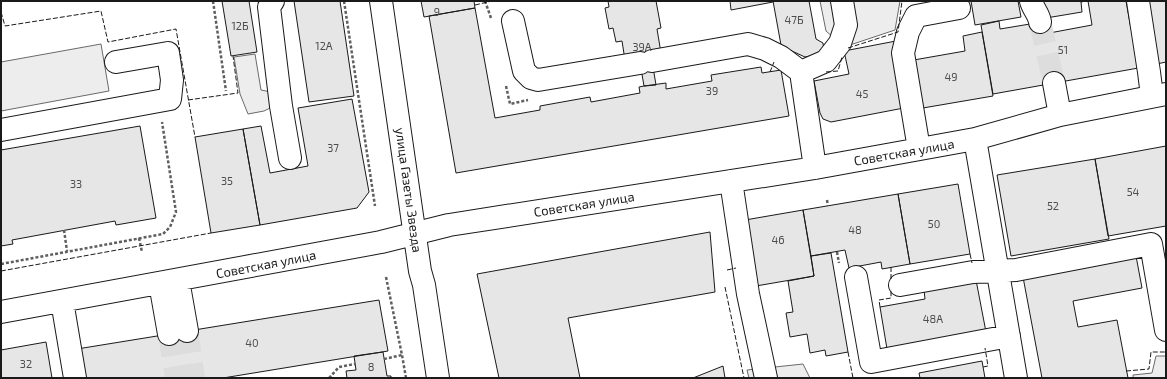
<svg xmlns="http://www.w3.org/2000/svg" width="1167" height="379" font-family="'Exo 2',sans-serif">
<rect width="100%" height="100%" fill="#fff"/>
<path fill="#ededed" stroke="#6a6a6a" d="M 820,1 L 900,1 L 895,30 L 844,47 L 826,31 Z
M 101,44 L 109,91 L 1,111 L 1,62 Z
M 255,54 L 261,90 L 271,92 L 271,104 L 270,108 L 264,111 L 248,114 L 240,94 L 234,57 Z
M 1156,356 L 1166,356 L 1166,378 L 1133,378 L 1133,375 L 1152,373 Z
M 803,364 L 810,378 L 749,378 L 747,370 Z"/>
<path fill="#e6e6e6" stroke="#1a1a1a" d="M 222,1 L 249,1 L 257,52 L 231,56 Z
M 294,1 L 340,1 L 354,96 L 309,102 Z
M 421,1 L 474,1 L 475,8 L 424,17 Z
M 608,1 L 656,1 L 661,28 L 657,29 L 661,53 L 651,55 L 656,85 L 644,86 L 639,57 L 625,60 L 622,41 L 616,42 L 613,28 L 609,29 L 605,8 L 609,7 Z
M 730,1 L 773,1 L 773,2 L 731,10 Z
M 773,1 L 809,1 L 816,39 L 823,43 L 824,51 L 820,54 L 805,57 L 783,47 L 781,45 Z
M 971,1 L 1018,1 L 1021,17 L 975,25 Z
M 1043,1 L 1086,1 L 1081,2 L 1082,12 L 1046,18 Z
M 1088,1 L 1126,1 L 1131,29 L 1137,28 L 1144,67 L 993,94 L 981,25 L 999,21 L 1000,29 L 1042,22 L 1044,34 L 1092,25 Z
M 1149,1 L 1166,1 L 1166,62 L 1152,65 Z
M 475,8 L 495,118 L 540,110 L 540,106 L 590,97 L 591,102 L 640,93 L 639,87 L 644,86 L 666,83 L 666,89 L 712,81 L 711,75 L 761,67 L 762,73 L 781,70 L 789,116 L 456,173 L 429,16 Z
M 982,32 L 993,96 L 917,109 L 908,61 L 965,51 L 963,36 Z
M 896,41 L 909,107 L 831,122 L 823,119 L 820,113 L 814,81 L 849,74 L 844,51 Z
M 352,99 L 369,192 L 357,208 L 260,225 L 243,129 L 261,126 L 270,173 L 308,166 L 298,108 Z
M 140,126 L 156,218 L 116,225 L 115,221 L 12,240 L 13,244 L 1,246 L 1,150 Z
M 243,129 L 260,225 L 211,233 L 195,137 Z
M 1166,146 L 1166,226 L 1108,236 L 1095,159 Z
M 1095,159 L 1109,239 L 1011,256 L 997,175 Z
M 958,184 L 970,254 L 910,264 L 898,194 Z
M 898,194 L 910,264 L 882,269 L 881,262 L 849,268 L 845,250 L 811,256 L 803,210 Z
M 803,210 L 814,276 L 756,286 L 745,220 Z
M 710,232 L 715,292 L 568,318 L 580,378 L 499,378 L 477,274 Z
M 831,253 L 848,352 L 826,356 L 825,350 L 810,353 L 807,334 L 790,337 L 786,313 L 793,312 L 788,281 L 814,276 L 811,256 Z
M 1136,256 L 1142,288 L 1073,301 L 1078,327 L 1117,320 L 1128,378 L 1042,378 L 1023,277 Z
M 976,280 L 986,332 L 887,349 L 880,307 L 925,299 L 924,290 Z
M 379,300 L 388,351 L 223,378 L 82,378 L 77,349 Z
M 46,342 L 52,378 L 1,378 L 1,350 Z
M 383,352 L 387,376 L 391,376 L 391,378 L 347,378 L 346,371 L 356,370 L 354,356 Z
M 982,361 L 985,378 L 920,378 L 919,373 Z
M 723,366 L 725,378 L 693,378 Z"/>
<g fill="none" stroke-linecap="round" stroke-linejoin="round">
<path stroke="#ddd" stroke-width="22" stroke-dasharray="22 11" stroke-linecap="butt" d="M 1040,22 L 1054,83
M 187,331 L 194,378
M 169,334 L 176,378"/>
<g stroke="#1a1a1a" stroke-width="24">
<path id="minor" d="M 273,1 L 269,7 L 281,106 L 290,158
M 381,1 L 420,271 L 424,285 L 438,378
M 1031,1 C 1033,9 1039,14 1040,22
M 1138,1 L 1149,72 L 1152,96
M 513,21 L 524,71 L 531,78 L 538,80 L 640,63
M 652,61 L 748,44 L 765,49 L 781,57 L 801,72 L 815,168
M 801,72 L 826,61 L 840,43 L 846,25 L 842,1
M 1054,83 L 1060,115
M 1,130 L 170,99 L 172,80 L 168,53 L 116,62
M 975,139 L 1016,378
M 919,149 L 903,53 L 908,32 L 916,16 L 959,8
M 731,181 L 748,294 L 766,378
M 856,277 L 871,362 L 1009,336
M 178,280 L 187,331
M 160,283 L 169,334
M 900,285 L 973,272 L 1016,270 L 1151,244 L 1166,330
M 62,301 L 75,378
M 1,312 L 381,242 L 449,225 L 815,168 L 975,139 L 1060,115 L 1166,94"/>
</g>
<path stroke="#5f5f5f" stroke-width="2.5" stroke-dasharray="3 2" stroke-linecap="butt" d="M 213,1 L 226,91
M 344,1 L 375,206
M 485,1 L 491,18
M 506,86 L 510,104 L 528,100
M 827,200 L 828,206
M 64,230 L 67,251
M 139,238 L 142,252
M 837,252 L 839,263
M 1,264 L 163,234 L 170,227 L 176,212 L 162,122
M 386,277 L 402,355 L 406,378
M 384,359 L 402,355
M 329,378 L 339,367 L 355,364"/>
<use href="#minor" stroke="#fff" stroke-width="22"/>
<path stroke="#1a1a1a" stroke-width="1" stroke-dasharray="5 2" stroke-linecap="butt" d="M 475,5 L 492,1
M 1,12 L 5,26 L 101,11 L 108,42 L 176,29 L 195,137
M 848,48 L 898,32 L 902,1
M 770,72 L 774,62
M 826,72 L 838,71 L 842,57
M 188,100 L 238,93 L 233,56
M 970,254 L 972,263
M 891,267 L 891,281
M 727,270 L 736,268
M 1,271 L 211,233
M 725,287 L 744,378
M 880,307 L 879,300 L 891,298 L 891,289
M 848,352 L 853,378
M 983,367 L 988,366 L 985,348
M 1126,371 L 1149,369 L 1151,352 L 1166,352"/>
</g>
<g text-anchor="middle" stroke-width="3" stroke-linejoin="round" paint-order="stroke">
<g font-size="11" fill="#4d4d4d">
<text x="437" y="16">9</text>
<text x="794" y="24">47Б</text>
<text x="240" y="30">12Б</text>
<text x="324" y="50">12А</text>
<text x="642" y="51">39А</text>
<text x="1063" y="54">51</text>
<text x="951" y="81">49</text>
<text x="712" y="95">39</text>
<text x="862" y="98">45</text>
<text x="333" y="152">37</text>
<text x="227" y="185">35</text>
<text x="76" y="188">33</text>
<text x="1133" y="196">54</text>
<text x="1053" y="210">52</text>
<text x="934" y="228">50</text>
<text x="855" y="234">48</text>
<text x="778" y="244">46</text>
<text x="933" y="323">48А</text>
<text x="252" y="347">40</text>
<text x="26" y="368">32</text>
<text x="371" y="371">8</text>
</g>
<g font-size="13" fill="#1a1a1a" stroke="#fff">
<text transform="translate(904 152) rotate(-10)" y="5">Советская улица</text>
<text transform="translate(409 190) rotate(82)" y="5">улица Газеты Звезда</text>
<text transform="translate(584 204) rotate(-9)" y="5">Советская улица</text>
<text transform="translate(266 264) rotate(-11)" y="5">Советская улица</text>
</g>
</g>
<rect width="1167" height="379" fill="none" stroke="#1a1a1a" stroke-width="4"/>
</svg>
